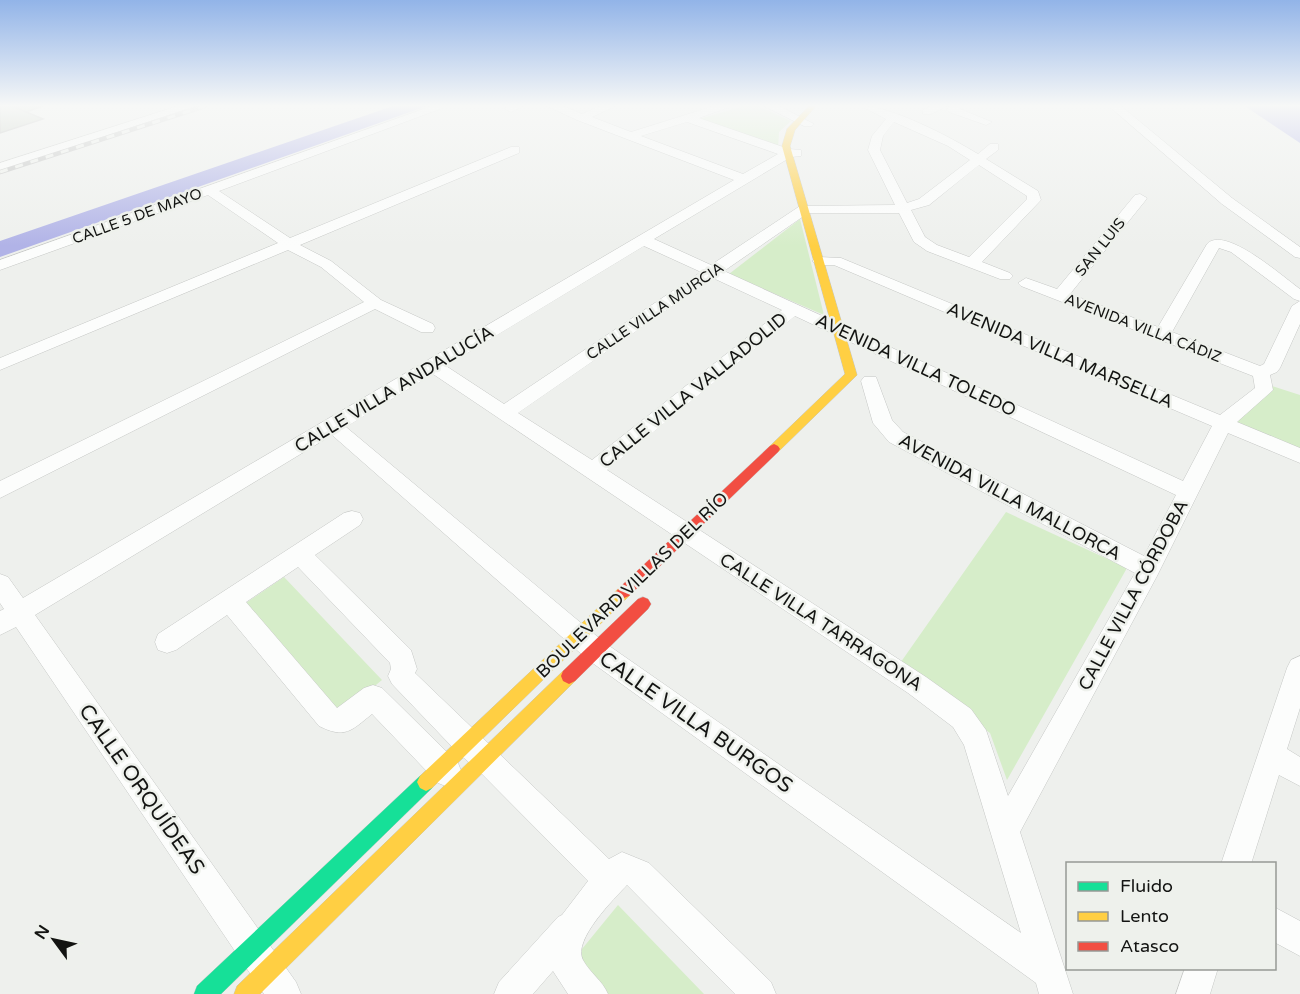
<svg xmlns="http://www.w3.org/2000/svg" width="1300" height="994" font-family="'Varela Round',sans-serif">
<rect width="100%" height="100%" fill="#eef0ed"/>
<path fill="#d6edc9" d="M 744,106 L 758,106 L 791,121 L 779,132 L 778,149 L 699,119 Z
M 800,219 L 824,315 L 729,274 Z
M 1272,386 L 1300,395 L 1300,453 L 1230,424 Z
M 1006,512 L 1127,568 L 1007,780 L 990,733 L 896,669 Z
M 284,577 L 382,680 L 333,720 L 237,609 Z
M 618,905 L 704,994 L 604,994 L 573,960 Z"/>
<path fill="#b1b3e7" d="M 393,106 L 427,106 L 0,257 L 0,241 Z
M 1246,106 L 1300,106 L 1300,143 L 1246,107 Z"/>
<path fill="#c1cbbc" stroke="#b0b1af" stroke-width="1.5" d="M 0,106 L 12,106 L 43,119 L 0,133 Z
M 12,106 L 43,106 L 26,112 Z"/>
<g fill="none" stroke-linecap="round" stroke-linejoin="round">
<g stroke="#c5c7c5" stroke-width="1">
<path id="street" d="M 178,106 L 195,106 L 0,171 L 0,163 Z
M 432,106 L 448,106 L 219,191 L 290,238 L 511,147 L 519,147 L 519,153 L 300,245 L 331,261 L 381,300 L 433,324 L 435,328 L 433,332 L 421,332 L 375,309 L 0,498 L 0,481 L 364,302 L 321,267 L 288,250 L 0,370 L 0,358 L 278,243 L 208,195 L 0,270 L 0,260 Z
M 508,106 L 523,106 L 511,112 L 505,109 Z
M 547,106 L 563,106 L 582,114 L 600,106 L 615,106 L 592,117 L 631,132 L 714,106 L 732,106 L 699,118 L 789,149 L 801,150 L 801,156 L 791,157 L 654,239 L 711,265 L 800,206 L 895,205 L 868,150 L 872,136 L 886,119 L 861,106 C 892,106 950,137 978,154 L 990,144 L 998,144 L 998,150 L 986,159 L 1038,191 L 1041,200 L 982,262 L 1010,273 L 1013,276 L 1010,279 L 1000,279 L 927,251 L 914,242 L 899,213 L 808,213 L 724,271 L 1183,481 L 1212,426 L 834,265 L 819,265 L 812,261 L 819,257 L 841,258 L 1220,415 L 1255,388 L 1253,376 L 1021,286 L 1018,283 L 1026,278 L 1057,289 L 1135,195 L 1140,194 L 1147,198 L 1145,201 L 1070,294 L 1158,327 L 1207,244 C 1225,225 1283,277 1300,289 L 1300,301 L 1294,299 L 1231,252 L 1219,248 L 1172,332 L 1260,366 L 1264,364 L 1292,306 L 1300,301 L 1300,324 L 1280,368 L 1277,372 L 1270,375 L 1273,390 L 1237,422 L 1300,448 L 1300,463 L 1228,433 L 1157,576 L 1020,832 L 1073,994 L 1039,994 L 1036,983 L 587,659 L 332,435 L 35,615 L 296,982 L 301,994 L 264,994 L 16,627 L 0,635 L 0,611 L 4,609 L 0,603 L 0,574 L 8,577 L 23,598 L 734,180 L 577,120 ZM 687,122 L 778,154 L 743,174 L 641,136 ZM 894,122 L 948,146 L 970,160 L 919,199 L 907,203 L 880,150 L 883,136 ZM 979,165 L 1027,196 L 1027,199 L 969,257 L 937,245 L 925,237 L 911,210 L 929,205 ZM 644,246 L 701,272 L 504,404 L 446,366 ZM 713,278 L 782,310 L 592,460 L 518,413 ZM 795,316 L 1176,495 L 1144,556 L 903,432 L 892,420 L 876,377 L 864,377 L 861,381 L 873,423 L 889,442 L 1135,573 L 1008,796 L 986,730 L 971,709 L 926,677 L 607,470 ZM 433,374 L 908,693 L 953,727 L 964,745 L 1021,933 L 605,643 L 346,427 Z
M 764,106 L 779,106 L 814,124 L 812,126 L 804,126 Z
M 931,106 L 947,106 L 931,114 L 923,114 L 923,110 Z
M 950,106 L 962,106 L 960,109 L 992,122 L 986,125 L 949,112 L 947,110 Z
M 1109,106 L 1121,106 L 1232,198 L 1300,247 L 1300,258 L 1295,257 L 1222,204 Z
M 352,511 L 360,513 L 363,519 L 360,525 L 315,555 L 411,650 L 417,669 L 415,673 L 609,859 L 622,852 L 649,863 L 771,982 L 776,994 L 735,994 L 627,885 C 615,898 572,940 583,960 C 590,973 602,980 608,994 L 568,994 L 553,971 L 533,994 L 494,994 L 499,982 L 558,917 L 562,915 L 588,881 L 477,769 L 458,753 L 392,684 L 388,676 L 391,669 L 390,663 L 298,567 L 246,602 L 337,708 L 364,688 L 373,685 L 382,688 L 458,763 L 462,773 L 458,783 L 448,787 L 438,783 L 372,714 C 351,731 345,739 319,726 L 227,615 L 176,650 L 167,653 L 158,650 L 155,642 L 158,634 L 344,513 Z
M 1300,656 L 1300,708 L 1287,749 L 1300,757 L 1300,786 L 1279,775 L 1251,864 L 1221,864 L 1287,668 L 1291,660 Z
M 1274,907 L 1300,921 L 1300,956 L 1274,942 Z
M 1185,968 L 1218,968 L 1210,994 L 1176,994 Z"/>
</g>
<g stroke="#c5c7c5" stroke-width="1">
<path id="fast" d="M 426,773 L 432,776 L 435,782 L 432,788 L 221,994 L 194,994 L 197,986 L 420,776 Z"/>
</g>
<g stroke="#c5c7c5" stroke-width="1">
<path id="slow" d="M 809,106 L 816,106 L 795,130 L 790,146 L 857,375 L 778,452 L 770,452 L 768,449 L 770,446 L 845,374 L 782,146 L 787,129 Z
M 624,586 L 629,588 L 632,592 L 629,596 L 432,788 L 426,791 L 420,788 L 417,782 L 420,776 L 619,588 Z
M 569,668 L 575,671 L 577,676 L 575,681 L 260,994 L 234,994 L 237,986 L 563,671 Z"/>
</g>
<g stroke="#c5c7c5" stroke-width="1">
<path id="jam" d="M 774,444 L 778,446 L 780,449 L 778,452 L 629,596 L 624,598 L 619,596 L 616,592 L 619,588 L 770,446 Z
M 643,597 L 648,599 L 651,604 L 648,609 L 575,681 L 569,684 L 563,681 L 561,676 L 563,671 L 638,599 Z"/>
</g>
<use href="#street" fill="#fcfdfc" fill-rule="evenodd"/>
<use href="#fast" fill="#16e098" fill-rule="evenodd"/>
<use href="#slow" fill="#ffcf43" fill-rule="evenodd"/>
<use href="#jam" fill="#f24e42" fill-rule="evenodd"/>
<g stroke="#c1c2c1" stroke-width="4.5">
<path id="rail" d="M 0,172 L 205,106"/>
</g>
<use href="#rail" stroke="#eef1ec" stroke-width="3" stroke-dasharray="8" stroke-linecap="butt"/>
</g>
<linearGradient id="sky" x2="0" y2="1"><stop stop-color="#92b4e8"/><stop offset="0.43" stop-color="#f7f8f7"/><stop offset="1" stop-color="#f7f8f7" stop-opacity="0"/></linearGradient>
<rect width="1300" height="246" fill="url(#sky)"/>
<g text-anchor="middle" stroke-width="5" stroke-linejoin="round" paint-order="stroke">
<g font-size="15" fill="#131412" stroke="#eef1ec">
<text transform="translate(137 216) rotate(-20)" y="5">CALLE 5 DE MAYO</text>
<text transform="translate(1100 247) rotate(-51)" y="5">SAN LUIS</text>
<text transform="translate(655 311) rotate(-34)" y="5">CALLE VILLA MURCIA</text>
<text transform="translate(1143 328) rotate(21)" y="5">AVENIDA VILLA CÁDIZ</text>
</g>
<g font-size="18" fill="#131412" stroke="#eef1ec">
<text transform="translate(1060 355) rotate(23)" y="6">AVENIDA VILLA MARSELLA</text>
<text transform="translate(916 365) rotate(25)" y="6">AVENIDA VILLA TOLEDO</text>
<text transform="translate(394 389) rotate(-31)" y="6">CALLE VILLA ANDALUCÍA</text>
<text transform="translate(693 390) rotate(-39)" y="6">CALLE VILLA VALLADOLID</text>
<text transform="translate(1010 497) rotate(28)" y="6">AVENIDA VILLA MALLORCA</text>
<text transform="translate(632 585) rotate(-44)" y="6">BOULEVARD VILLAS DEL RÍO</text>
<text transform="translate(1133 595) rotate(-62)" y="6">CALLE VILLA CÓRDOBA</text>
<text transform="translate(821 622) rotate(33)" y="6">CALLE VILLA TARRAGONA</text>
</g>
<g font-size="21" fill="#131412" stroke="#eef1ec">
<text transform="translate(696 722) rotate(35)" y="7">CALLE VILLA BURGOS</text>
<text transform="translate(142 789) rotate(55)" y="7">CALLE ORQUÍDEAS</text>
</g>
</g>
<rect x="1066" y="862" width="210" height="108" fill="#eef1ec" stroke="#969995" stroke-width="1.5"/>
<rect x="1078" y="882" width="30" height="9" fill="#16e098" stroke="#969995" stroke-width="1.5"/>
<text x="1120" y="892" font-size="18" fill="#131412">Fluido</text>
<rect x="1078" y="912" width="30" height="9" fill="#ffcf43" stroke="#969995" stroke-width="1.5"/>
<text x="1120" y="922" font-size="18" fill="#131412">Lento</text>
<rect x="1078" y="942" width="30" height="9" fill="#f24e42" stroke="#969995" stroke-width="1.5"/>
<text x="1120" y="952" font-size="18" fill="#131412">Atasco</text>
<g transform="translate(54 940) rotate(303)" stroke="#eef1ec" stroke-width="4.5" paint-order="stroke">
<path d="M0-4.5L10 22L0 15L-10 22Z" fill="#131412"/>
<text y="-9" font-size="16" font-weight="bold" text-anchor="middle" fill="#131412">N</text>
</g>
</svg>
